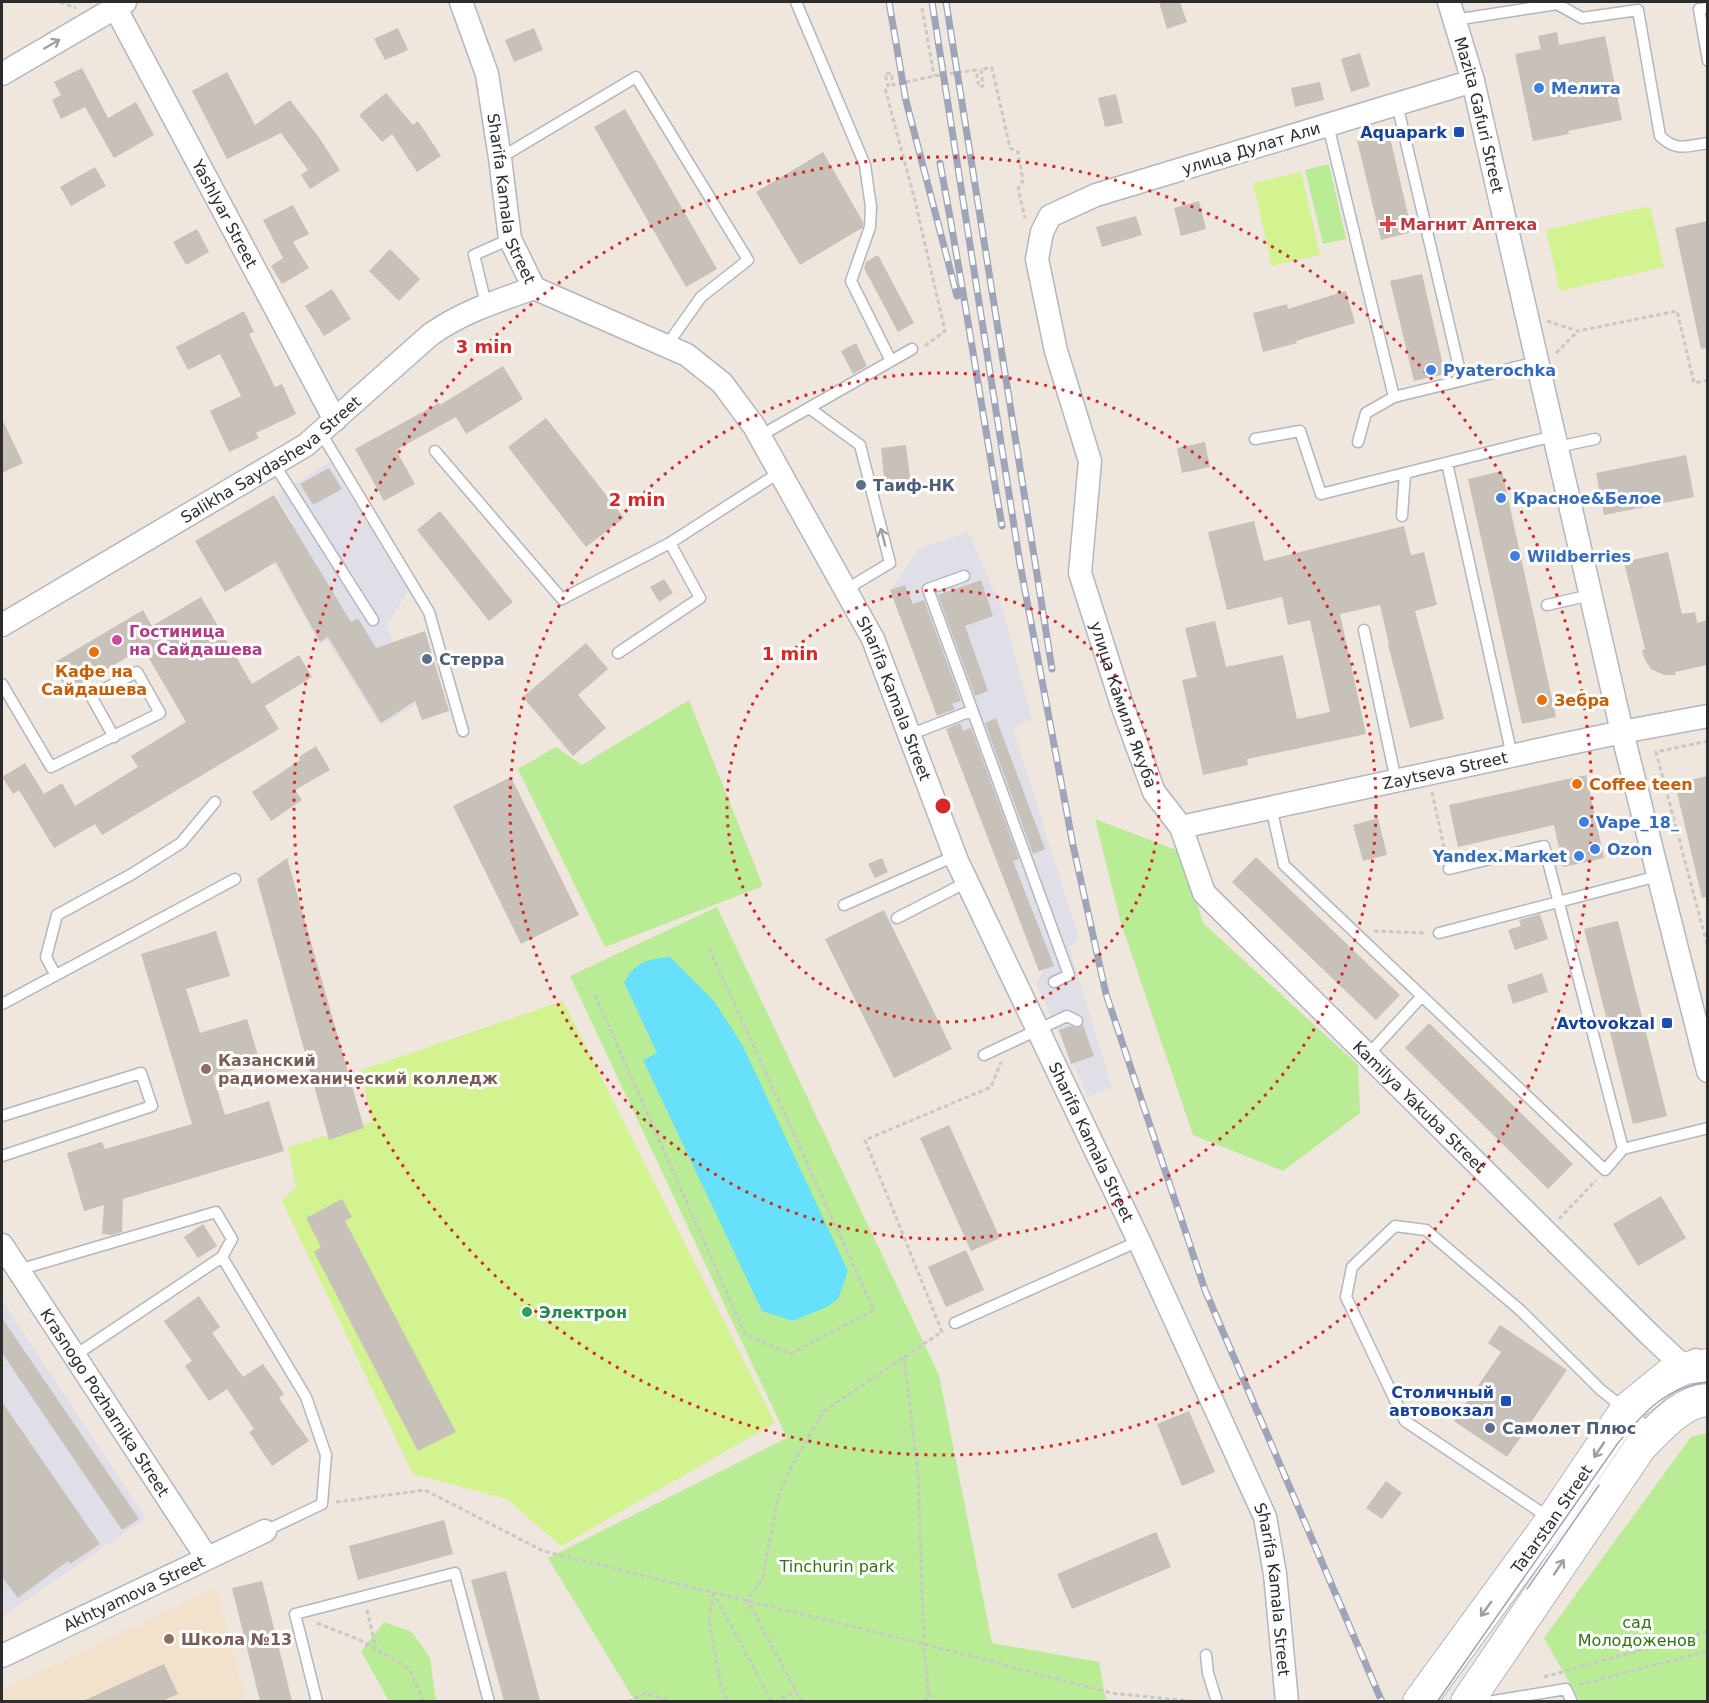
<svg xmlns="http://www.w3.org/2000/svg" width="1709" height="1703" font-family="'DejaVu Sans',sans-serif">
<rect width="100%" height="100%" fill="#efe6de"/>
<path fill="#e0dfe7" d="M 330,462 L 408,591 L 387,625 L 416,704 L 381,726 L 327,640 L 320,644 L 262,542 L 293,523 L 276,494 Z
M 968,532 L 1003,611 L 1032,719 L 1013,728 L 1079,939 L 1069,946 L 1112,1088 L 1088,1096 L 1036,984 L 1047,965 L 892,589 L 918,549 Z
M 2,1300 L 146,1518 L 2,1617 Z"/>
<path fill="#f2e2cc" d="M 216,1588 L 246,1701 L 2,1702 L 2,1690 Z"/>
<path fill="#baeb95" d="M 1329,164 L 1346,239 L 1323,244 L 1305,170 Z
M 689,700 L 763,886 L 605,947 L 518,769 L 556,747 L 582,765 Z
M 1095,819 L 1181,852 L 1203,923 L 1358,1065 L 1360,1113 L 1283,1171 L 1193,1135 L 1121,923 Z
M 717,907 L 939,1375 L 992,1643 L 1099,1662 L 1106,1701 L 635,1701 L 548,1558 L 787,1438 L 570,976 Z
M 1707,1433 L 1707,1701 L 1580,1701 L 1544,1638 L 1691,1437 Z
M 384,1622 L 412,1632 L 430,1658 L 436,1701 L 389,1701 L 361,1651 Z"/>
<path fill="#d2f390" d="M 1301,172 L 1320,255 L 1272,266 L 1253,183 Z
M 1650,206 L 1664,267 L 1560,291 L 1546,230 Z
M 563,1001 L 775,1423 L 561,1546 L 507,1499 L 413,1474 L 282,1201 L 296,1187 L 288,1147 L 372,1122 L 361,1070 Z"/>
<path fill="#67e1fb" d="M 670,957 L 714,1001 L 743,1046 L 848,1271 L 838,1299 L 827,1307 L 793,1321 L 762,1311 L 643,1060 L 657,1053 L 624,982 C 636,962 646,959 670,957 Z"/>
<path fill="#c7c1b9" d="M 1159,2 L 1180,2 L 1187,22 L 1167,29 Z
M 398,28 L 408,50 L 385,60 L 374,39 Z
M 534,28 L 543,50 L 514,62 L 505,40 Z
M 1557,32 L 1559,45 L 1605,36 L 1622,120 L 1568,131 L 1569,134 L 1533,141 L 1515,54 L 1541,49 L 1538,36 Z
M 1360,53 L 1370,86 L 1351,92 L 1341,59 Z
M 82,68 L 108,118 L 136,102 L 154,135 L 114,158 L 85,107 L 61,119 L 52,100 L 61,95 L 54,82 Z
M 227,72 L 255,125 L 290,100 L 318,136 L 340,170 L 310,189 L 301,175 L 308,170 L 281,133 L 227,159 L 192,91 Z
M 1320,82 L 1324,100 L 1295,107 L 1291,88 Z
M 386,93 L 413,125 L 418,121 L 441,156 L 417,172 L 392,134 L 382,142 L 359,115 Z
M 1116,94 L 1123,123 L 1105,127 L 1098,98 Z
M 625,109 L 717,269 L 686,287 L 594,127 Z
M 1389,133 L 1412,232 L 1381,240 L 1357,140 Z
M 823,152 L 863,222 L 863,226 L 862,228 L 800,265 L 756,192 Z
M 95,167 L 106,186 L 71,206 L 60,187 Z
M 1199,201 L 1206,229 L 1181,236 L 1174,208 Z
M 293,205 L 309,234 L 293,242 L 309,268 L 282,284 L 271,266 L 283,258 L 263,220 Z
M 1136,216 L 1142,235 L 1102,247 L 1096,227 Z
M 1707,221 L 1707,348 L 1701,349 L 1675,228 Z
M 197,229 L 209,252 L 186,265 L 173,242 Z
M 390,249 L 420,279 L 399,301 L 369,271 Z
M 878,255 L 914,323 L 898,332 L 864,268 L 866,262 Z
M 1422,274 L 1445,374 L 1414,381 L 1390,281 Z
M 332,289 L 351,319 L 324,336 L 305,306 Z
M 1346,291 L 1355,323 L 1296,341 L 1297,343 L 1263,352 L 1253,313 L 1287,304 L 1288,309 Z
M 244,311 L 254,332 L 249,334 L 275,387 L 282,384 L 296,414 L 256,433 L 259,438 L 229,452 L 210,411 L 241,396 L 220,354 L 188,370 L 176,347 Z
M 856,343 L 867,366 L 853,374 L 841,351 Z
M 503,366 L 523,399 L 466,434 L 456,417 L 396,450 L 415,484 L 384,501 L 355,449 L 439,403 L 440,405 Z
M 546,418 L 624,518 L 586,547 L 508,447 Z
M 2,419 L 23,463 L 2,473 Z
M 1205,442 L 1210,467 L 1182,473 L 1177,448 Z
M 906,445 L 911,484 L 885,487 L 881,448 Z
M 1686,455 L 1694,497 L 1604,515 L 1596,473 Z
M 329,468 L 342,489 L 313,505 L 300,484 Z
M 1502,471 L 1556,717 L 1522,724 L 1468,479 Z
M 274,495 L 351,622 L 358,618 L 376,648 L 425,631 L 449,711 L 422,720 L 415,701 L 381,723 L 328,637 L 320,642 L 276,562 L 225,592 L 195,541 Z
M 440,511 L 513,602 L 489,621 L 417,530 Z
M 1254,521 L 1264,561 L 1404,526 L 1411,555 L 1424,552 L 1437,605 L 1415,611 L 1444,719 L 1410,728 L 1388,645 L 1389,644 L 1380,605 L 1340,614 L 1366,734 L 1247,759 L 1248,765 L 1203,775 L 1182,680 L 1197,677 L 1185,628 L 1215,621 L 1226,667 L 1283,655 L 1297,719 L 1330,712 L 1310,620 L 1288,625 L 1282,597 L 1227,610 L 1208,532 Z
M 1668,552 L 1682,614 L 1695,612 L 1697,623 L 1707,620 L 1707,665 L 1675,672 L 1676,675 L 1664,675 L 1651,669 L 1645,660 L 1642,650 L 1645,649 L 1624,562 Z
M 664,579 L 673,593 L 659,602 L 650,587 Z
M 981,580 L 993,616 L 965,626 L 988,691 L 975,696 L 938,595 Z
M 905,585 L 913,604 L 924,600 L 961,701 L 952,704 L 955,709 L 937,716 L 890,590 Z
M 201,597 L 252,684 L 299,655 L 312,677 L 265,706 L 279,729 L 102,835 L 95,824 L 54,848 L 19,790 L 13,794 L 2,777 L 25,763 L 44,794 L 62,783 L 75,806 L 138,767 L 131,756 L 186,722 L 143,648 L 68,692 L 52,664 L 143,610 L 152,626 Z
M 586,643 L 608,669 L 578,695 L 606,728 L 573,756 L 523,697 Z
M 996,718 L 1045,849 L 1033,854 L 985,723 Z
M 960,723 L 963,731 L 971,728 L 1019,859 L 1013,861 L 1054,966 L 1039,971 L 946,729 Z
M 316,746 L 330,770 L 295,790 L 302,800 L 271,821 L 252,792 L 300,760 L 299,757 Z
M 1586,775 L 1604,858 L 1563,867 L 1554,825 L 1458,847 L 1449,805 Z
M 1707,776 L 1707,897 L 1702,898 L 1675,784 Z
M 511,777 L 579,915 L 521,944 L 453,806 Z
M 1378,818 L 1387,855 L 1363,861 L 1353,825 Z
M 1256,857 L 1400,995 L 1376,1020 L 1232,882 Z
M 287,858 L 364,1128 L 329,1140 L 257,879 Z
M 882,858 L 888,872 L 875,878 L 868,864 Z
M 884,910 L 952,1049 L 894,1078 L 825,939 Z
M 1540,914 L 1548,939 L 1515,950 L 1508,930 L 1521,926 L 1519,920 Z
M 1618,921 L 1667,1116 L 1633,1124 L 1584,929 Z
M 216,931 L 230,976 L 186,989 L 200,1033 L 247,1019 L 260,1062 L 213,1076 L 225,1115 L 269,1101 L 284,1151 L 123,1199 L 122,1232 L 112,1235 L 102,1234 L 104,1205 L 84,1211 L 67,1153 L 102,1142 L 105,1149 L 192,1124 L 141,954 Z
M 1542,973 L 1548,992 L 1513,1004 L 1507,985 Z
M 1429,1023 L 1573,1164 L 1548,1189 L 1405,1048 Z
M 1083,1025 L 1094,1056 L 1071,1064 L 1059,1030 L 1070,1026 L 1078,1028 Z
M 949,1125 L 1000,1238 L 971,1251 L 920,1138 Z
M 1661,1196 L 1686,1238 L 1638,1266 L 1613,1224 Z
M 342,1199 L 352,1217 L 345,1221 L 456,1432 L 418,1451 L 314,1252 L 321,1247 L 306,1218 Z
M 203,1224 L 217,1246 L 198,1258 L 184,1237 Z
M 966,1250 L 984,1290 L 946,1307 L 928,1267 Z
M 199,1296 L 220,1327 L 212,1333 L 243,1377 L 263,1364 L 284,1394 L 279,1398 L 309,1441 L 272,1466 L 249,1432 L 254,1429 L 227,1389 L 209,1401 L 185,1366 L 192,1361 L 164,1321 Z
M 2,1318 L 139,1519 L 122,1530 L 2,1353 Z
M 1500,1325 L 1567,1370 L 1507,1457 L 1454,1421 L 1501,1352 L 1488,1343 Z
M 2,1402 L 100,1544 L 70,1564 L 68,1561 L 18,1598 L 2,1577 Z
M 1189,1411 L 1215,1472 L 1182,1486 L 1157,1424 Z
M 1386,1481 L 1402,1493 L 1382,1519 L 1366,1508 Z
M 444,1520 L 453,1554 L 358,1580 L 349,1546 Z
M 1156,1532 L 1171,1567 L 1072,1609 L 1057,1574 Z
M 506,1571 L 540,1701 L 504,1701 L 478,1606 L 471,1580 Z
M 262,1581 L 269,1608 L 292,1701 L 260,1701 L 232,1588 Z
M 164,1664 L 178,1694 L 162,1701 L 83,1701 Z"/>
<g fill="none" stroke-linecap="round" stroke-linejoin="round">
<g stroke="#b2b6c1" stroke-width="13">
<path id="service" d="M 796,2 L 865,165 L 871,207 L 870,227 L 851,281 L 891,361
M 1708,8 L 1699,9 L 1708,61
M 1454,20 L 1557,4 L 1582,18 L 1638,10 L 1660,136 C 1676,152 1687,146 1708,143
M 1397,104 L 1462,380
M 1328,125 L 1394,397 L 1537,362
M 500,158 L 636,77 L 748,260 L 701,297 L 667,345
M 486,304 L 474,255 L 510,239
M 809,408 L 860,445 L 890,563 L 845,590
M 321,433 L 429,612 L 463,731
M 760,436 L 912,349
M 1255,439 L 1300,431 L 1321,494 L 1554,436
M 1358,442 L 1366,413 L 1394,397
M 1557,447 L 1595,439
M 435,451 L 562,599 L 670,543 L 780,472
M 1447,463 L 1512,756
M 274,464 L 373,620
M 1402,516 L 1405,473
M 964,576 L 928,589 L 1069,975 L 1054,982
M 1547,605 L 1591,595
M 1364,630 L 1396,781
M 618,653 L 700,598 L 670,543
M 2,684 L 51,767 L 160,713 L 137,672 L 91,696 L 114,737
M 909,735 L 971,711
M 1271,807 L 1284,865 L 1605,1170 L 1623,1149
M 1449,869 L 1544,846 L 1623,1149 L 1708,1128
M 844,905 L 955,856
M 897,918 L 967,882
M 1439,933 L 1658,876
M 55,974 L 46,957 L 57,915 L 132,874 L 181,843 L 215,802
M 2,1004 L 235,879
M 984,1055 L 1067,1016 L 1077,1021
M 1368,1055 L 1422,996
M 2,1116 L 141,1073 L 152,1106 L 2,1156
M 18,1270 L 216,1212 L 232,1239 L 222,1257 L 306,1397 L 326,1455 L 322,1504 L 265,1531
M 955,1323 L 1139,1241
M 74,1356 L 222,1257
M 1551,1519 L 1405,1421 L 1346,1297 L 1352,1267 L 1395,1226 L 1426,1230 L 1520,1310 L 1601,1390 L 1652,1431
M 1206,1655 L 1208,1673 L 1217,1702
M 317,1702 L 295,1614 L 455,1573 L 489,1702
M 1488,1702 L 1566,1689 L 1572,1702"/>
</g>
<g stroke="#b2b6c1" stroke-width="25">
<g id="minor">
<path id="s1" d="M 461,2 L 487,74 L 500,158 L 510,239 L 534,288 L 687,355 L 722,383 L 754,426 L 873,639 L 957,861 L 1139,1241 L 1265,1517 L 1275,1574 L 1287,1702"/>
<path id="s2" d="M 1449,2 L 1473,81 L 1622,732 L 1708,1071"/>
<path id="s3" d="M 115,7 L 335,420"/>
<path d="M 2,74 L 125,2"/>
<path id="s4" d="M 1473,81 L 1096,195 L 1050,216 L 1042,232 L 1037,259 L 1056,351 L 1090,461 L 1080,573 L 1122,705 L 1154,792 L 1181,827 L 1204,893 L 1650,1335 L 1685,1368 L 1696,1360"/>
<path id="s5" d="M 2,625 L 306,445 L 430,335 C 462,312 497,301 534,288"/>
<path id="s6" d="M 1181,827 L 1622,732 L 1708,716"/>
<path id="s7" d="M 2,1245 L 207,1558"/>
<path id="s8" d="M 2,1656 L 265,1531"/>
</g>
</g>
<g stroke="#b2b6c1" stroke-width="34">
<g id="secondary">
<path id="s9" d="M 1419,1702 L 1552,1520 L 1626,1410 L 1669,1375 L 1685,1368 L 1708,1365"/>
<path d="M 1467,1702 L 1641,1446 C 1659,1429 1681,1401 1708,1400"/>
</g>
</g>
<path stroke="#c8c8c8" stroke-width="3" stroke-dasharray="4.5 3" stroke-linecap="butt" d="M 60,2 L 76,8
M 922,8 L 934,76
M 1547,321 L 1578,331 L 1677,311 L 1694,383 L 1708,380
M 925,346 L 945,331 L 915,201 L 885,88 L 888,86 L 885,74 L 891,73 L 893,85 L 934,76 L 976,70 L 979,87 L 983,86 L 981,69 L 992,68 L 1010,148 L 1018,152 L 1023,181 L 1018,189 L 1025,218
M 1556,353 L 1578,331
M 1708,741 L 1656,752 L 1708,948
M 1432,792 L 1446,856
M 1374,931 L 1425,933
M 595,995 L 745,1334 L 790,1354 L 874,1310 L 709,948
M 1559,1219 L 1596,1180
M 942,1332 L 865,1140 L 991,1087 L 1001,1062
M 904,1357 L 918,1473 L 924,1644 L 928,1690 L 932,1702
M 336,1502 L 425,1490 L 543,1551 L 924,1644 L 1111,1693 L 1200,1702
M 713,1592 L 772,1702
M 713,1593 L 709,1620 L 721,1686 L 728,1702
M 367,1610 L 376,1649
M 317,1623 L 360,1640 L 409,1668 L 424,1702
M 1544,1677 L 1708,1631
M 1579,1685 L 1708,1651
M 628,1702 L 645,1693 L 673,1702
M 775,1702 L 796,1691
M 802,1702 L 747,1600 L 762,1580 L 778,1498 L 790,1469 L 824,1411 L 943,1331
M 926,1702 L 928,1692"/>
<use href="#service" stroke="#fff" stroke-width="10"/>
<use href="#minor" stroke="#fff" stroke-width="22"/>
<use href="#secondary" stroke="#fff" stroke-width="32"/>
<path stroke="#9fa5b9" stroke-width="1.5" d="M 1527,1589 L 1599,1485
M 1437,1702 L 1618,1443 C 1644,1412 1666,1387 1708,1382"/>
<g stroke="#9fa5b9" stroke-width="7">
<path id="rail" d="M 889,2 L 906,101 L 957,296
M 932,2 L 1020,564 L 1073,845 L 1106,994 L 1205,1290 L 1382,1702
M 946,2 L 1052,669
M 940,163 C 963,284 981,405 1002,526"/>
</g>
<use href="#rail" stroke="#fff" stroke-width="4.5" stroke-dasharray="14" stroke-linecap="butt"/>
</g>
<defs><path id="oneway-shaft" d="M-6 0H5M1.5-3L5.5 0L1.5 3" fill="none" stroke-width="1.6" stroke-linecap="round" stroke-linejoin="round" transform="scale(1.5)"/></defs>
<g stroke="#a0a0a0">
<use href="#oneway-shaft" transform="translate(52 44) rotate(-30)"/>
<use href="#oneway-shaft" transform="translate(883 537) rotate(-105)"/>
<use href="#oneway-shaft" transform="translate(1599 1450) rotate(124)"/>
<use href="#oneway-shaft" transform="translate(1559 1567) rotate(-56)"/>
<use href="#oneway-shaft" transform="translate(1486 1609) rotate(126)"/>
</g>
<g fill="none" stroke="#d62828" stroke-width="3" stroke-dasharray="3 6">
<circle cx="943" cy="806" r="216"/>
<circle cx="943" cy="806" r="433"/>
<circle cx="943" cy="806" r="649"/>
</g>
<g fill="#3f7fe0" stroke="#fff" stroke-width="2">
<circle cx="1539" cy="88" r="6"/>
<circle cx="1431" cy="370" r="6"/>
<circle cx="1501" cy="498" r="6"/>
<circle cx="1515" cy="556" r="6"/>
<circle cx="1584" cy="822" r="6"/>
<circle cx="1595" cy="849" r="6"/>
<circle cx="1579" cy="856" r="6"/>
</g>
<g fill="#1a4fb4" stroke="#fff" stroke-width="2">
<rect x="1453" y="126" width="12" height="12" rx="3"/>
<rect x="1661" y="1017" width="12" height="12" rx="3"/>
<rect x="1500" y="1395" width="12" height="12" rx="3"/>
</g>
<path fill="#e0444e" stroke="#fff" stroke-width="2" d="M1385 215h6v6h6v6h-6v6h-6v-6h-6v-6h6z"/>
<g fill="#5c6f8a" stroke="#fff" stroke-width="2">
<circle cx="861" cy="485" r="6"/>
<circle cx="427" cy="659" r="6"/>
<circle cx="1490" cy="1428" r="6"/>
</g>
<circle fill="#d1479c" stroke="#fff" stroke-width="2" cx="117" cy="640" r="6"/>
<g fill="#e8710a" stroke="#fff" stroke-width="2">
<circle cx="94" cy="652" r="6"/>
<circle cx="1542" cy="700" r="6"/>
<circle cx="1577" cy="784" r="6"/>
</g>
<g fill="#8d6e63" stroke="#fff" stroke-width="2">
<circle cx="206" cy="1069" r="6"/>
<circle cx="169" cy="1639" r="6"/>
</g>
<circle fill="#2e9e5b" stroke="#fff" stroke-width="2" cx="527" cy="1312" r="6"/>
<g text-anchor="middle" stroke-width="6" stroke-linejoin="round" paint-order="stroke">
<g font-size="16" font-weight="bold" fill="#366cbe" stroke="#fff" text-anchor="start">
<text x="1551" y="94">Мелита</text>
<text x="1443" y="376">Pyaterochka</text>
<text x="1513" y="504">Красное&amp;Белое</text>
<text x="1527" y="562">Wildberries</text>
<text x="1596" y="828">Vape_18_</text>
<text x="1607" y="855">Ozon</text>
<text x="1567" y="862" text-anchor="end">Yandex.Market</text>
</g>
<g font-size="16" fill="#2c2c2c" stroke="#fff">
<text dy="6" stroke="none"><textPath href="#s2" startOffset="117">Mazita Gafuri Street</textPath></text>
<text transform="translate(1251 148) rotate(-17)" y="6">улица Дулат Али</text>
<text dy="6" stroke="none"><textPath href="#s1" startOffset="204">Sharifa Kamala Street</textPath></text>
<text dy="6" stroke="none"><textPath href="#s3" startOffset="234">Yashlyar Street</textPath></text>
<text dy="6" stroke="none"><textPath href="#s5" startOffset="316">Salikha Saydasheva Street</textPath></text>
<text dy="6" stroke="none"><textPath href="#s1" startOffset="870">Sharifa Kamala Street</textPath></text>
<text dy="6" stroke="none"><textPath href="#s4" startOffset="950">улица Камиля Якуба</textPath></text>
<text dy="6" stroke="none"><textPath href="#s6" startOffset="270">Zaytseva Street</textPath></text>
<text dy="6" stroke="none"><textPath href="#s4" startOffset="1460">Kamilya Yakuba Street</textPath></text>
<text dy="6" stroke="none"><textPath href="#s1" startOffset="1356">Sharifa Kamala Street</textPath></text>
<text dy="6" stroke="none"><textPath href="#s7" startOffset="188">Krasnogo Pozharnika Street</textPath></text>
<text dy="6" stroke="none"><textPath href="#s9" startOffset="226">Tatarstan Street</textPath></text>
<text dy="6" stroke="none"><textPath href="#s1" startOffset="1842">Sharifa Kamala Street</textPath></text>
<text dy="6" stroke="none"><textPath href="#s8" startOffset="146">Akhtyamova Street</textPath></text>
</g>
<g font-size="16" font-weight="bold" fill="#164399" stroke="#fff" text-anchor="end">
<text x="1447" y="138">Aquapark</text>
<text x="1655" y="1029">Avtovokzal</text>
<text x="1494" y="1398">Столичный<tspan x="1494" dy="18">автовокзал</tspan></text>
</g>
<g font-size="16" font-weight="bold" fill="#be3a42" stroke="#fff" text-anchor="start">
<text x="1400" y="230">Магнит Аптека</text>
</g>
<g font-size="16" font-weight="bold" fill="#4e5e75" stroke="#fff" text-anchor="start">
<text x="873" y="491">Таиф-НК</text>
<text x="439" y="665">Стерра</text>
<text x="1502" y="1434">Самолет Плюс</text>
</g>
<g font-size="16" font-weight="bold" fill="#b23c85" stroke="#fff" text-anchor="start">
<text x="129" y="637">Гостиница<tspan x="129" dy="18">на Сайдашева</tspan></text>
</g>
<g font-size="16" font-weight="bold" fill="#c56008" stroke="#fff" text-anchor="start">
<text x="94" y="677" text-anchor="middle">Кафе на<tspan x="94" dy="18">Сайдашева</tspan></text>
<text x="1554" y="706">Зебра</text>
<text x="1589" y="790">Coffee teen</text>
</g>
<g font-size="16" font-weight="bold" fill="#785e54" stroke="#fff" text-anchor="start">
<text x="218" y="1066">Казанский<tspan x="218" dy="18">радиомеханический колледж</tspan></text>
<text x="181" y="1645">Школа №13</text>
</g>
<g font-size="16" font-weight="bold" fill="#27864d" stroke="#fff" text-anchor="start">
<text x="539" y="1318">Электрон</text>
</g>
<g font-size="16" fill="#307313" stroke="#fff">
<text x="837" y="1572">Tinchurin park</text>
<text x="1637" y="1628">сад<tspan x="1637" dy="18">Молодоженов</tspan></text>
</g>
</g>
<circle cx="943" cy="806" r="9" fill="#d62828" stroke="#fff" stroke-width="3"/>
<g font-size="18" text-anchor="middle" font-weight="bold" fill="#d62828" stroke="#fff" stroke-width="6" stroke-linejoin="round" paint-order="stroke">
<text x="484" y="353">3 min</text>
<text x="637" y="506">2 min</text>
<text x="790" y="660">1 min</text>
</g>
<rect width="1709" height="1703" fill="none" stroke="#2c2c2c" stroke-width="6"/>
</svg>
